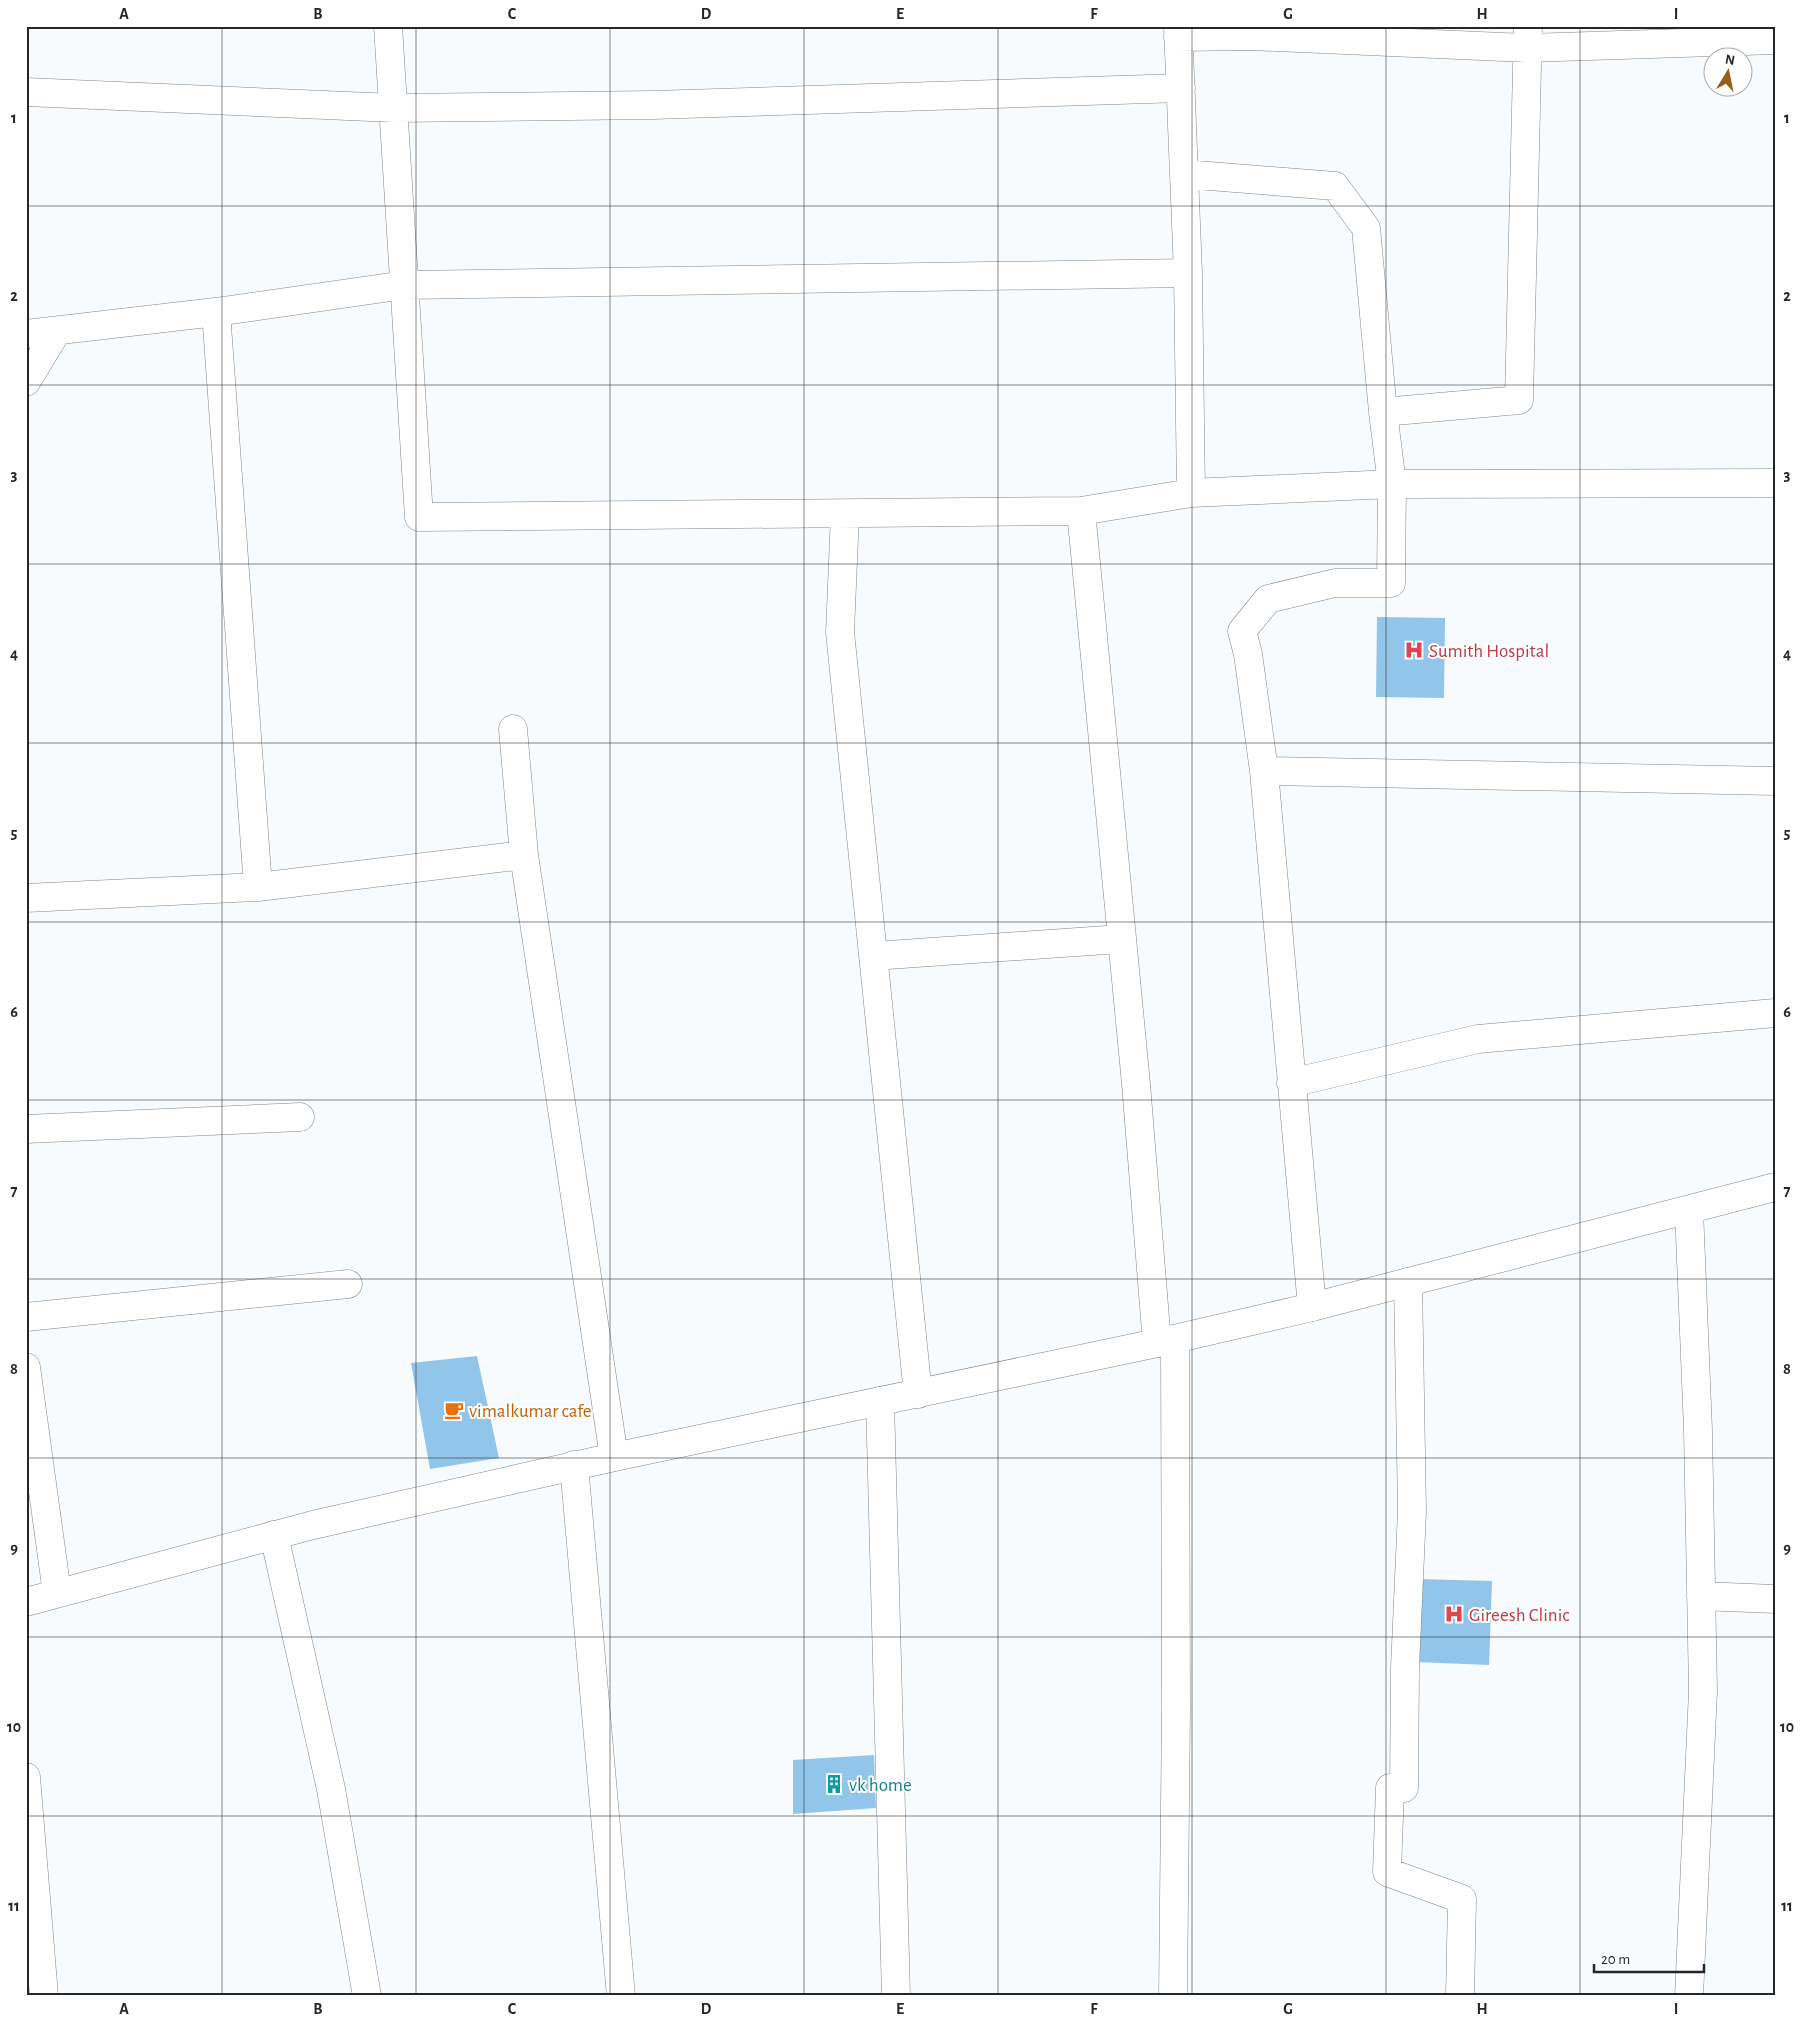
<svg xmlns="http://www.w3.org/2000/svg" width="1801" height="2022" font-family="'Alegreya Sans',sans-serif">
<rect width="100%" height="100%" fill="#f7fbfe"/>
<path fill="#91c5ea" d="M 1377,617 L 1445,618 L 1444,698 L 1376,697 Z
M 477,1356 L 499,1458 L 430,1469 L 411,1363 Z
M 1418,1579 L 1492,1581 L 1489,1665 L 1416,1662 Z
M 874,1755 L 876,1808 L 793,1814 L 793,1760 Z"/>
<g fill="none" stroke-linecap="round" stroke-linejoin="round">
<g stroke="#7e8589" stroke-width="29">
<path id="minor" d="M 388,26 L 419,517 L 1081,511 L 1136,1084 L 1157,1343
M 1178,37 L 1252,36 L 1528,48 L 1775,40
M 26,92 L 394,108 L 653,105 L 1181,88
M 1184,174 L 1335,186 L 1366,228 L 1383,412
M 26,334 L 216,312
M 26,382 L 57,331
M 1191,493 L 1392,484 L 1383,412 L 1519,400 L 1528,26
M 1081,511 L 1191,493 L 1188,273 L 1178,26
M 845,514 L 840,632 L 918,1394
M 513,729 L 524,855 L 614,1457
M 1264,771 L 1248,654 L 1242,631 L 1268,599 L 1335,583 L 1391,583 L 1392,484 L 1775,483
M 258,887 L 524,855
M 26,898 L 258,887 L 216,312 L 405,285 L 1188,273
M 873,956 L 1121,939
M 1291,1083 L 1478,1039 L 1775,1013
M 26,1129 L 300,1117
M 1689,1210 L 1698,1430 L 1703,1691 L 1689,1996
M 1408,1282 L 1412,1511 L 1405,1668 L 1404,1788 L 1390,1788 L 1387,1872 L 1462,1899 L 1460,1996
M 1312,1307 L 1264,771 L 1775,781
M 26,1317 L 348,1284
M 26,1367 L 57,1593
M 880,1401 L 896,1996
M 574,1465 L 621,1996
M 274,1535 L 331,1789 L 367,1996
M 1701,1596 L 1775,1599
M 26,1777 L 44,1996
M 1173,1996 L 1176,1709 L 1175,1339"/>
</g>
<g stroke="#7e8589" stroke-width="29">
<path id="major" d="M 26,1602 L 313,1525 L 614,1457 L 1157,1343 L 1312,1307 L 1775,1187"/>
</g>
<use href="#minor" stroke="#fff" stroke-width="28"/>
<use href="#major" stroke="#fff" stroke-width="28"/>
</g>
<path fill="none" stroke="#242729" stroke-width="1" stroke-opacity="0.55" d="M 222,26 L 222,1996M 416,26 L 416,1996M 610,26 L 610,1996M 804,26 L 804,1996M 998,26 L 998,1996M 1192,26 L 1192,1996M 1386,26 L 1386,1996M 1580,26 L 1580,1996M 26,206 L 1775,206M 26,385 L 1775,385M 26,564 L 1775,564M 26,743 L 1775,743M 26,922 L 1775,922M 26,1100 L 1775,1100M 26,1279 L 1775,1279M 26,1458 L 1775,1458M 26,1637 L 1775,1637M 26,1816 L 1775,1816"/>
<defs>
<g id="hospital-bare" transform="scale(1.5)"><path d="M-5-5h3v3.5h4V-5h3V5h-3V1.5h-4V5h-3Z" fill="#e0444e" stroke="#fff" stroke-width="2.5" paint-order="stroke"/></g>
<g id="cafe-bare" transform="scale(1.5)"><path d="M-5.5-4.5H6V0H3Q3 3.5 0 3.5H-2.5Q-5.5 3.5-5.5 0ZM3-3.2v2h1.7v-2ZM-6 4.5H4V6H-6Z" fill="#e8710a" stroke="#fff" stroke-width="2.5" paint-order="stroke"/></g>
<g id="building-bare" transform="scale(1.5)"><path d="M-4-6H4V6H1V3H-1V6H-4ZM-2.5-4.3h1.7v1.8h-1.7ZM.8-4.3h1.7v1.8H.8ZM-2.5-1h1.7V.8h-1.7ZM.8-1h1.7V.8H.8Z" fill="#0f9aa8" stroke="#fff" stroke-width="2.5" paint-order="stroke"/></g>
</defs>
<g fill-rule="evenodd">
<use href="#hospital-bare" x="1414" y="650"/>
<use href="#cafe-bare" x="454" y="1410"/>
<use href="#hospital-bare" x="1454" y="1614"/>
<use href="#building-bare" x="834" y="1784"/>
</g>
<g text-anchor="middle" stroke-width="4" stroke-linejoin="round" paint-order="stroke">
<g font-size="19" fill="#be3a42" stroke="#fff" text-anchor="start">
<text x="1429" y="657">Sumith Hospital</text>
<text x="1469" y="1621">Gireesh Clinic</text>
</g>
<g font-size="19" fill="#c56008" stroke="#fff" text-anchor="start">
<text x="469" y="1417">vimalkumar cafe</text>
</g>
<g font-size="19" fill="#0d838f" stroke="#fff" text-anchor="start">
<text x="849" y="1791">vk home</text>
</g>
</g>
<rect width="1801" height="2022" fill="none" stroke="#ffffff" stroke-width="55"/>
<g transform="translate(1728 72) rotate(10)"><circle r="24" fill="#ffffff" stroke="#a7a9a9"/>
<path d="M0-4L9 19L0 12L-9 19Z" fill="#985f1c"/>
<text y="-8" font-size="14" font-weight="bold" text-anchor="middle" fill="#242729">N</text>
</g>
<path d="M1594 1964v8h110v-8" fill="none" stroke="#242729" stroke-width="2.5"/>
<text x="1601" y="1964" font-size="15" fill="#242729" stroke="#ffffff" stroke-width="4" paint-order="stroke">20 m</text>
<rect x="28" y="28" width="1746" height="1966" fill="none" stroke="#242729" stroke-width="2"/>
<g font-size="16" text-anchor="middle" font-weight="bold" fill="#242729">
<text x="124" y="19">A</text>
<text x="318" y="19">B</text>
<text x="512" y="19">C</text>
<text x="706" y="19">D</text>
<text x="900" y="19">E</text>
<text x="1094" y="19">F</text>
<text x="1288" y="19">G</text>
<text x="1482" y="19">H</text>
<text x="1676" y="19">I</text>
<text x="14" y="123">1</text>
<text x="1787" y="123">1</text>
<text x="14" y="301">2</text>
<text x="1787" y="301">2</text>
<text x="14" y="480">3</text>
<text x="1787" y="480">3</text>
<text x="14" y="659">4</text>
<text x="1787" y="659">4</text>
<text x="14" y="838">5</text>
<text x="1787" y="838">5</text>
<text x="14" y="1017">6</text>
<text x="1787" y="1017">6</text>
<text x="14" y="1196">7</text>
<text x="1787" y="1196">7</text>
<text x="14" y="1374">8</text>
<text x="1787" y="1374">8</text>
<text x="14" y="1553">9</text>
<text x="1787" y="1553">9</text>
<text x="14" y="1732">10</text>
<text x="1787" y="1732">10</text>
<text x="14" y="1911">11</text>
<text x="1787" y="1911">11</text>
<text x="124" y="2014">A</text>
<text x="318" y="2014">B</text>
<text x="512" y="2014">C</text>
<text x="706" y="2014">D</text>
<text x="900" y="2014">E</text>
<text x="1094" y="2014">F</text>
<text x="1288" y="2014">G</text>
<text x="1482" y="2014">H</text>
<text x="1676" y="2014">I</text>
</g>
</svg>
